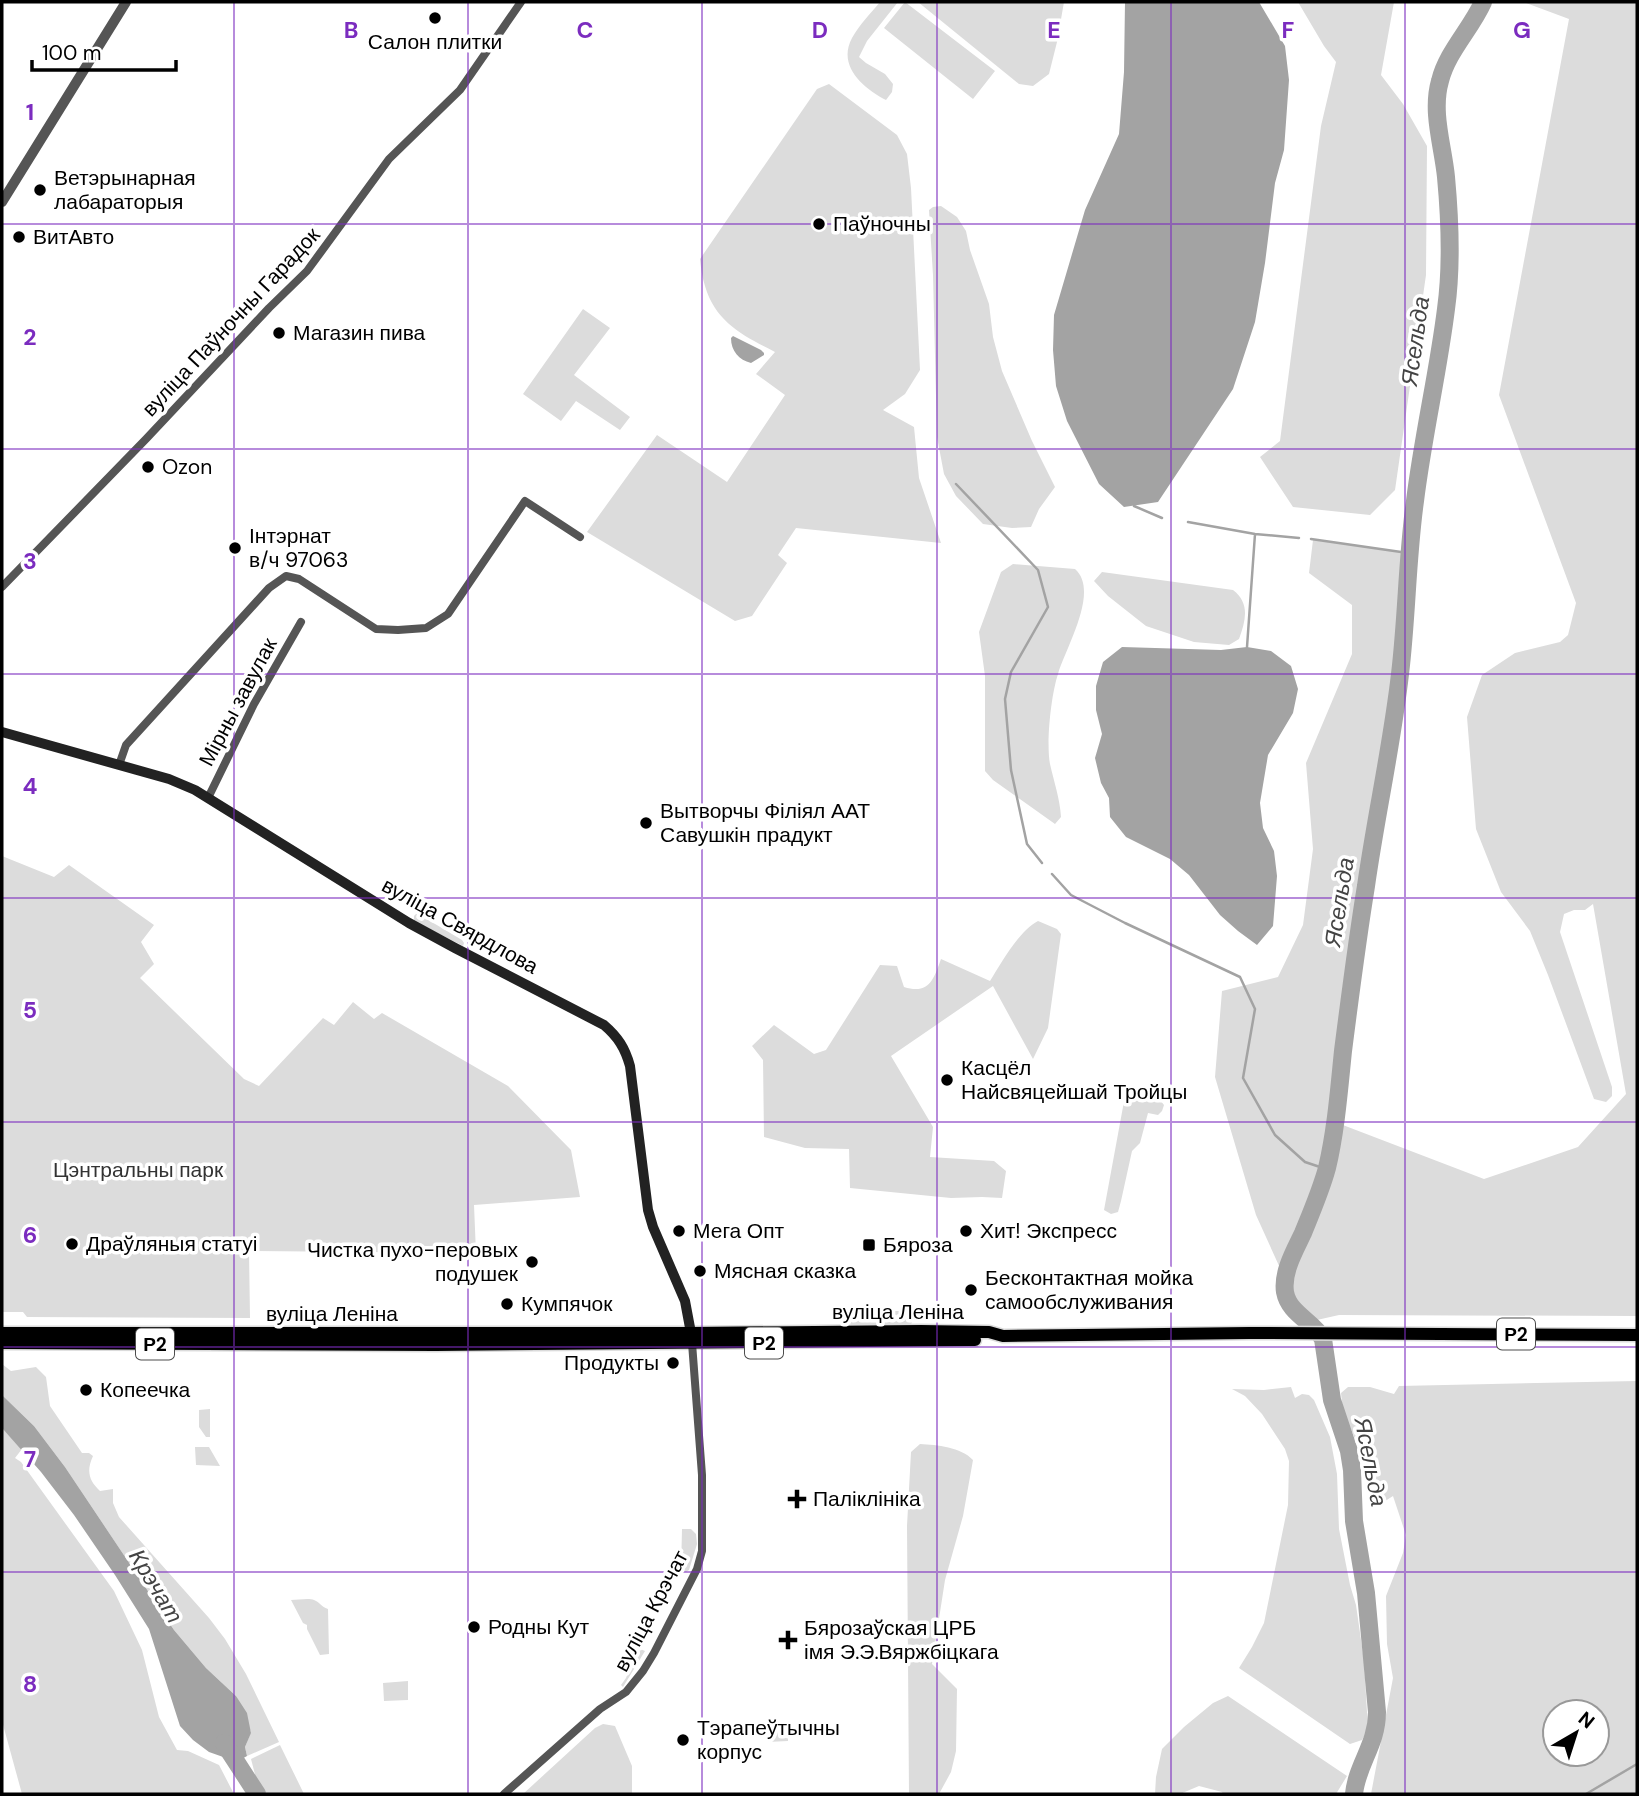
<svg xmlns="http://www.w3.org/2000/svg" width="1639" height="1796" font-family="'DM Sans',sans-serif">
<rect width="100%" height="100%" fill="#fff"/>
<path fill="#dcdcdc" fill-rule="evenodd" d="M 880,2 L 898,2 L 867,41 L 859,57 L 866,63 L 885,74 L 893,84 L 892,92 L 886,100 C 863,88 837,66 852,38 C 859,25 871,13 880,2 Z
M 905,2 L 995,71 L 973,99 L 884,28 Z
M 918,2 L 1064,2 L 1057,42 L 1049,74 L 1033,86 L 1019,84 Z
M 1298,2 L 1394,2 L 1381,75 L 1403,104 L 1427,146 L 1426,275 L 1395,490 L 1370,515 L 1293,507 L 1260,457 L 1280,441 L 1321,126 L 1336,62 L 1324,46 Z
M 1523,2 L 1637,2 L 1637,1316 L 1339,1315 L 1308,1322 C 1292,1310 1283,1299 1285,1279 L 1256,1215 L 1215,1077 L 1222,991 L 1278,977 L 1303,925 L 1313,849 L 1306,763 L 1352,654 L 1352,605 L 1309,573 L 1313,540 L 1408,553 L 1401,670 L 1394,716 L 1377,813 L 1354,966 L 1335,1122 L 1484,1179 L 1578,1147 L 1626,1094 L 1593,904 L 1585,910 L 1574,910 L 1564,914 L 1560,932 L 1612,1087 L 1612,1096 L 1606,1102 L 1594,1099 L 1548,975 L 1530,931 L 1501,892 L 1476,829 L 1467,717 L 1482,675 L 1515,653 L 1560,642 L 1568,635 L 1576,603 L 1499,395 L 1569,19 Z
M 829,84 L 897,135 L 907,154 L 911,188 L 920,370 L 905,394 L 883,410 L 914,427 L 919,478 L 941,543 L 796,528 L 778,555 L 787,563 L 752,616 L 735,621 L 587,532 L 657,435 L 727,482 L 785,395 L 756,374 L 775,352 C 744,336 716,323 705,286 C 702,277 701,268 700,259 L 817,89 Z
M 941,206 L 957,217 L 966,231 L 970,250 L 989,304 L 993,337 L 1002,371 L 1032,441 L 1055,487 L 1039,509 L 1031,527 L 1012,528 L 983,524 L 956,496 L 944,474 L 937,437 L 933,275 L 929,210 L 933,207 Z
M 583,309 L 610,328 L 574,375 L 630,417 L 620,430 L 576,401 L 561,421 L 523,394 Z
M 1013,564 L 1075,569 C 1100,591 1066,647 1058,674 C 1051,695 1046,743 1050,764 C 1054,782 1060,799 1061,817 L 1055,824 L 993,780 L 985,771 L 985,676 L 979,632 L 1001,572 Z
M 1102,572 L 1233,590 C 1250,603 1246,620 1239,639 L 1229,645 L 1194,642 L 1146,626 L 1108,596 L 1094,581 Z
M 2,856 L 54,877 L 69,865 L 154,925 L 141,942 L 154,964 L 140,978 L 244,1079 L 259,1086 L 323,1018 L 334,1025 L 353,1002 L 374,1019 L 382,1013 L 508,1086 L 571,1150 L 580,1197 L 474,1205 L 476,1253 L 249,1251 L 250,1318 L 27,1317 L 23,1312 L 2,1312 Z
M 416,914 L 420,915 L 462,940 L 464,943 L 463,946 L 414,921 L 414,916 Z
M 1038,921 L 1057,929 L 1061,934 L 1048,1028 L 1033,1059 L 993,986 L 891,1056 L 933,1127 L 930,1157 L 994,1161 L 1006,1171 L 1002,1198 L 982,1197 L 951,1198 L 850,1188 L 849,1149 L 805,1148 L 764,1137 L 763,1060 L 752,1046 L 774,1025 L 814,1054 L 826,1050 L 880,965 L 897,966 L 904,987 C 929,995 934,979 941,959 L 990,981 C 1002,962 1018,932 1038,921 Z
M 1132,1094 L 1160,1100 L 1164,1105 L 1162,1111 L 1158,1115 L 1148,1113 L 1140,1143 L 1132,1151 L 1121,1201 L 1118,1212 L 1111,1214 L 1104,1210 L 1125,1096 Z
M 851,1311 L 909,1311 L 913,1312 L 915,1317 L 910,1326 L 852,1326 L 847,1319 Z
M 2,1364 L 11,1371 L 36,1367 L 46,1377 L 50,1406 L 82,1453 L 89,1453 L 93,1456 C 86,1471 89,1481 100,1491 L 113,1489 L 113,1503 L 119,1517 L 209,1618 L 225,1639 L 246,1674 L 279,1742 L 247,1756 L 245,1747 L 251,1732 L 236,1696 L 206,1668 L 174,1630 L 65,1467 L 34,1426 L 2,1395 Z
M 1637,1381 L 1637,1794 L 1371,1794 L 1393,1678 L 1387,1644 L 1386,1596 L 1403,1553 L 1406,1535 L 1393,1496 L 1382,1503 L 1374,1500 L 1370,1491 L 1367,1466 L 1343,1411 L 1341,1393 L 1348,1387 L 1370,1387 L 1394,1394 L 1399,1386 ZM 1555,1712 L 1597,1712 L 1597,1754 L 1555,1754 Z
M 1291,1387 L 1295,1398 L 1302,1394 L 1309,1395 L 1314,1400 L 1330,1437 L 1337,1474 L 1339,1529 L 1350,1585 L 1356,1605 L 1364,1661 L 1368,1729 L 1362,1740 L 1350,1744 L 1239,1668 L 1252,1647 L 1264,1623 L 1288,1505 L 1289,1461 L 1285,1449 L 1262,1414 L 1245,1396 L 1232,1389 L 1264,1390 Z
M 210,1409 L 210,1437 L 206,1437 L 199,1427 L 199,1410 Z
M 2,1428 L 22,1449 L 15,1458 L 21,1462 L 114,1591 L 142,1650 L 159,1717 L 177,1750 L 188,1751 L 219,1765 L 234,1794 L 22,1794 L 2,1721 Z
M 920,1444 C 937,1445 961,1447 973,1460 L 963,1516 L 945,1580 L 932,1664 L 957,1689 L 956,1751 L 951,1772 L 939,1794 L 909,1794 L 907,1526 L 911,1452 Z
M 195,1447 L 209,1447 L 220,1466 L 196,1465 Z
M 682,1529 L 691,1529 L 696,1534 L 697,1544 L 689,1570 L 686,1572 L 681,1571 Z
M 291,1600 C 298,1600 309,1598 314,1600 C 320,1602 321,1607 328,1609 L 329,1654 L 320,1655 L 307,1629 L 307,1625 L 303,1623 Z
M 638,1648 L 645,1651 L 623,1687 L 621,1685 L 626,1678 Z
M 408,1681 L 408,1700 L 384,1701 L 383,1683 Z
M 1228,1696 L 1347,1776 L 1336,1794 L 1223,1794 L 1222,1792 L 1199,1786 L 1180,1794 L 1155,1794 L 1156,1777 L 1162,1749 L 1184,1727 L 1213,1703 Z
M 603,1724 L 615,1726 L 632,1766 L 632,1794 L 523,1794 L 595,1728 Z
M 788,1724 L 788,1741 L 767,1742 L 767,1732 L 774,1725 Z
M 280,1745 L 304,1794 L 266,1794 L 258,1786 L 251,1759 Z"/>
<path fill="#a3a3a3" d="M 1125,2 L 1259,2 L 1285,46 L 1289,80 L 1284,150 L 1275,183 L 1265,263 L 1255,322 L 1233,389 L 1158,502 L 1124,507 L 1099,484 L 1067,421 L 1056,386 L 1053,350 L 1054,315 L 1085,210 L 1119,134 L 1124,72 Z
M 733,336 L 761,350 L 764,353 L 764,355 L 751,363 C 739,360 731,351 731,338 Z
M 1122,647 L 1221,650 L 1247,647 L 1271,651 L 1291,666 L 1298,689 L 1293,713 L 1268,755 L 1260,803 L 1263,828 L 1274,851 L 1277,876 L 1273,926 L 1257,945 L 1238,931 L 1220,915 L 1189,875 L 1170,859 L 1126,837 L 1110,817 L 1109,798 L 1101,783 L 1095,758 L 1102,734 L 1096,710 L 1096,686 L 1103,662 Z
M 2,1395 L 34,1426 L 65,1467 L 174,1630 L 206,1668 L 236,1696 L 247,1713 L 251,1733 L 245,1747 L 247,1756 L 231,1765 L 226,1758 L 209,1752 L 193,1740 L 180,1726 L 149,1629 L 115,1575 L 74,1515 L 41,1472 L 2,1428 Z"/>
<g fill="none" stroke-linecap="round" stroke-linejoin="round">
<path stroke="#a3a3a3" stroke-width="2.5" d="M 956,484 L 1038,570 L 1048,607 L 1011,672 L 1005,699 L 1011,770 L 1027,844 L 1042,863
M 1134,506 L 1162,518
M 1188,522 L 1255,534 L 1299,538
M 1311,539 L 1408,553
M 1247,647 L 1255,534
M 1052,874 L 1071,895 L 1125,923 L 1240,977 L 1255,1009 L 1243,1078 L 1275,1135 L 1305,1162 L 1326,1169
M 1586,1794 L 1637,1764"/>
<path stroke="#a3a3a3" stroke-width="18" d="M 224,1743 L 257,1794
M 1354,1794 C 1357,1764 1377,1745 1377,1712 L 1366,1593 L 1354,1521 L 1352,1470 L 1349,1451 L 1332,1400 L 1323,1339 C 1313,1321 1289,1314 1285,1292 C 1282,1272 1295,1250 1303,1233 C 1312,1211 1321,1190 1327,1168 C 1336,1130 1339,1090 1343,1051 C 1350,996 1357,941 1366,886 C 1376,815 1392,745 1400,674 C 1407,616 1407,558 1415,501 C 1423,436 1438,373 1446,309 C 1452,266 1450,220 1446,177 C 1443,146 1431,112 1440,81 C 1447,52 1471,29 1483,2"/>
<g stroke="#dbdbdb" stroke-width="15">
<path id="primary" d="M 2,1333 L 691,1333 L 921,1331 L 989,1332 L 1003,1336 L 1249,1333 L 1637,1335
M 2,1343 L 436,1345 L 975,1340"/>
</g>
<path stroke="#555" stroke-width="8" d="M 2,587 L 146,439 L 269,308 L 307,271 L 389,159 L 460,90 L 521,2
M 119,765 L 126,745 L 269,588 L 286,576 L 299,579 L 376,629 L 398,630 L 426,628 L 448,614 L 525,501 L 580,537
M 208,798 L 254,704 L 301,622
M 504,1794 L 600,1709 L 626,1692 L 643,1671 L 654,1653 L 697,1569 L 702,1551 L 702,1475 L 692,1343"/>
<path stroke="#555" stroke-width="10" d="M 2,202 L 126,2"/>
<path stroke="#222" stroke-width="10" d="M 2,732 L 169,779 L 195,790 L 409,923 L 455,948 L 604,1025 C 618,1037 625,1048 630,1066 L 648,1210 L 653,1227 L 685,1301 L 691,1333"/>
<use href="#primary" stroke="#000" stroke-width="12"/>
</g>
<path fill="none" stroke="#7b2cbf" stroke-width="2" stroke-opacity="0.55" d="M 234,2 L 234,1794M 468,2 L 468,1794M 702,2 L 702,1794M 937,2 L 937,1794M 1171,2 L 1171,1794M 1405,2 L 1405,1794M 2,224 L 1637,224M 2,449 L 1637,449M 2,674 L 1637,674M 2,898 L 1637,898M 2,1122 L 1637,1122M 2,1347 L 1637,1347M 2,1572 L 1637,1572"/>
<g fill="#000" stroke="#fff" stroke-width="2.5">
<circle cx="435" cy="18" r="7"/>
<circle cx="40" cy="190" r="7"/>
<circle cx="819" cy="224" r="7"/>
<circle cx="19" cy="237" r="7"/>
<circle cx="279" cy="333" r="7"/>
<circle cx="148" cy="467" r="7"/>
<circle cx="235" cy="548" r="7"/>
<circle cx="646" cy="823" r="7"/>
<circle cx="947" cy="1080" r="7"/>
<circle cx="679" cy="1231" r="7"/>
<circle cx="966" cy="1231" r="7"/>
<circle cx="72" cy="1244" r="7"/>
<rect x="862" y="1238" width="14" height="14" rx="3.5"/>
<circle cx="532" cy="1262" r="7"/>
<circle cx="700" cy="1271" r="7"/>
<circle cx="971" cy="1290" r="7"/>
<circle cx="507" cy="1304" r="7"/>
<circle cx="673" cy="1363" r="7"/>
<circle cx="86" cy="1390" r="7"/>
<path d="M793.5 1488.5h7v7h7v7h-7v7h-7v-7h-7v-7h7z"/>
<circle cx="474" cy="1627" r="7"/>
<path d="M784.5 1629.5h7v7h7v7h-7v7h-7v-7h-7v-7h7z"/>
<circle cx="683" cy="1740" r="7"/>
</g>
<g text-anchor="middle" stroke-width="7" stroke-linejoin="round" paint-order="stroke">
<g fill="#fff" stroke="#4c4c4c" stroke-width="2">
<rect x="1497" y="1318.5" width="38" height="31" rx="5"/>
<rect x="745" y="1327.5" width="38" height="31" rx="5"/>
<rect x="136" y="1328.5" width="38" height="31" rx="5"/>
</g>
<g font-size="19" font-weight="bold" fill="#000">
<text x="1516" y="1341">Р2</text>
<text x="764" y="1350">Р2</text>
<text x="155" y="1351">Р2</text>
</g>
<g font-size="21" fill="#000" stroke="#fff" text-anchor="start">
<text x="435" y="49" text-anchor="middle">Салон плитки</text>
<text x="54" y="185">Ветэрынарная<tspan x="54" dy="24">лабараторыя</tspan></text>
<text x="833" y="231">Паўночны</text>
<text x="33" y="244">ВитАвто</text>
<text x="293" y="340">Магазин пива</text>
<text x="162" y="474">Ozon</text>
<text x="249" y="543">Інтэрнат<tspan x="249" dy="24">в/ч 97063</tspan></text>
<text x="660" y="818">Вытворчы Філіял ААТ<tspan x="660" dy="24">Савушкін прадукт</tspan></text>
<text x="961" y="1075">Касцёл<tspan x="961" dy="24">Найсвяцейшай Тройцы</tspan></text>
<text x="693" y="1238">Мега Опт</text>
<text x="980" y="1238">Хит! Экспресс</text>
<text x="86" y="1251">Драўляныя статуі</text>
<text x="883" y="1252">Бяроза</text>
<text x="518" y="1257" text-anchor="end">Чистка пухо-перовых<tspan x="518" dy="24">подушек</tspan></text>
<text x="714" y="1278">Мясная сказка</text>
<text x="985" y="1285">Бесконтактная мойка<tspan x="985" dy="24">самообслуживания</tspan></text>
<text x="521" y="1311">Кумпячок</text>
<text x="659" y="1370" text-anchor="end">Продукты</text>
<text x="100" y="1397">Копеечка</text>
<text x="813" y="1506">Паліклініка</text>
<text x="488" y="1634">Родны Кут</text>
<text x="804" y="1635">Бярозаўская ЦРБ<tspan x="804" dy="24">імя Э.Э.Вяржбіцкага</tspan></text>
<text x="697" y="1735">Тэрапеўтычны<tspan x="697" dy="24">корпус</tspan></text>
</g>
<g font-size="21" fill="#000" stroke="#fff">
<text transform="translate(231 322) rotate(-47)" y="7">вуліца Паўночны Гарадок</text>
<text transform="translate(238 702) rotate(-62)" y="7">Мірны завулак</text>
<text transform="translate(460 926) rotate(29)" y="7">вуліца Свярдлова</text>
<text x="898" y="1319">вуліца Леніна</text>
<text x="332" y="1321">вуліца Леніна</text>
<text transform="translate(651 1611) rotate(-62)" y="7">вуліца Крэчат</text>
</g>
<g font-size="21" fill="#333" stroke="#fff">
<text x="138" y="1177">Цэнтральны парк</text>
</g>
<g font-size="23" font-style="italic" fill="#444" stroke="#fff">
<text transform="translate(1415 341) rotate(-82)" y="8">Ясельда</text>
<text transform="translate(1339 902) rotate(-81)" y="8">Ясельда</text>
<text transform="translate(1371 1462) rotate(79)" y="8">Ясельда</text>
<text transform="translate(156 1586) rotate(59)" y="8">Крэчат</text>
</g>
</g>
<g font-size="23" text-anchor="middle" font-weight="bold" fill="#7b2cbf" stroke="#fff" stroke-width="7" stroke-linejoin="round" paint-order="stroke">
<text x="351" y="38">B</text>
<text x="585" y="38">C</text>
<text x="820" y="38">D</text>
<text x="1054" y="38">E</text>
<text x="1288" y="38">F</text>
<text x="1522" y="38">G</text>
<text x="30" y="120">1</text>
<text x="30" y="345">2</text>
<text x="30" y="569">3</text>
<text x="30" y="794">4</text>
<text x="30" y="1018">5</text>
<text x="30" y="1243">6</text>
<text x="30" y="1467">7</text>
<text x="30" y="1692">8</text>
</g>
<rect width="1639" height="1796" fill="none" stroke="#000000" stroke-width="7"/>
<g transform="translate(1576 1733) rotate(39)"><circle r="33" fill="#ffffff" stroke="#999999" stroke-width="2"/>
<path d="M0-5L12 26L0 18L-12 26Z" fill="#000000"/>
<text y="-10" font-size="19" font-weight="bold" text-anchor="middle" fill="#000000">N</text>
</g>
<path d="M32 60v10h144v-10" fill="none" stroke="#000000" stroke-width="3.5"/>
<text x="42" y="60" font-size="21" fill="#000000" stroke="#ffffff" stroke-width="5" paint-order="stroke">100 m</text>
</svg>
